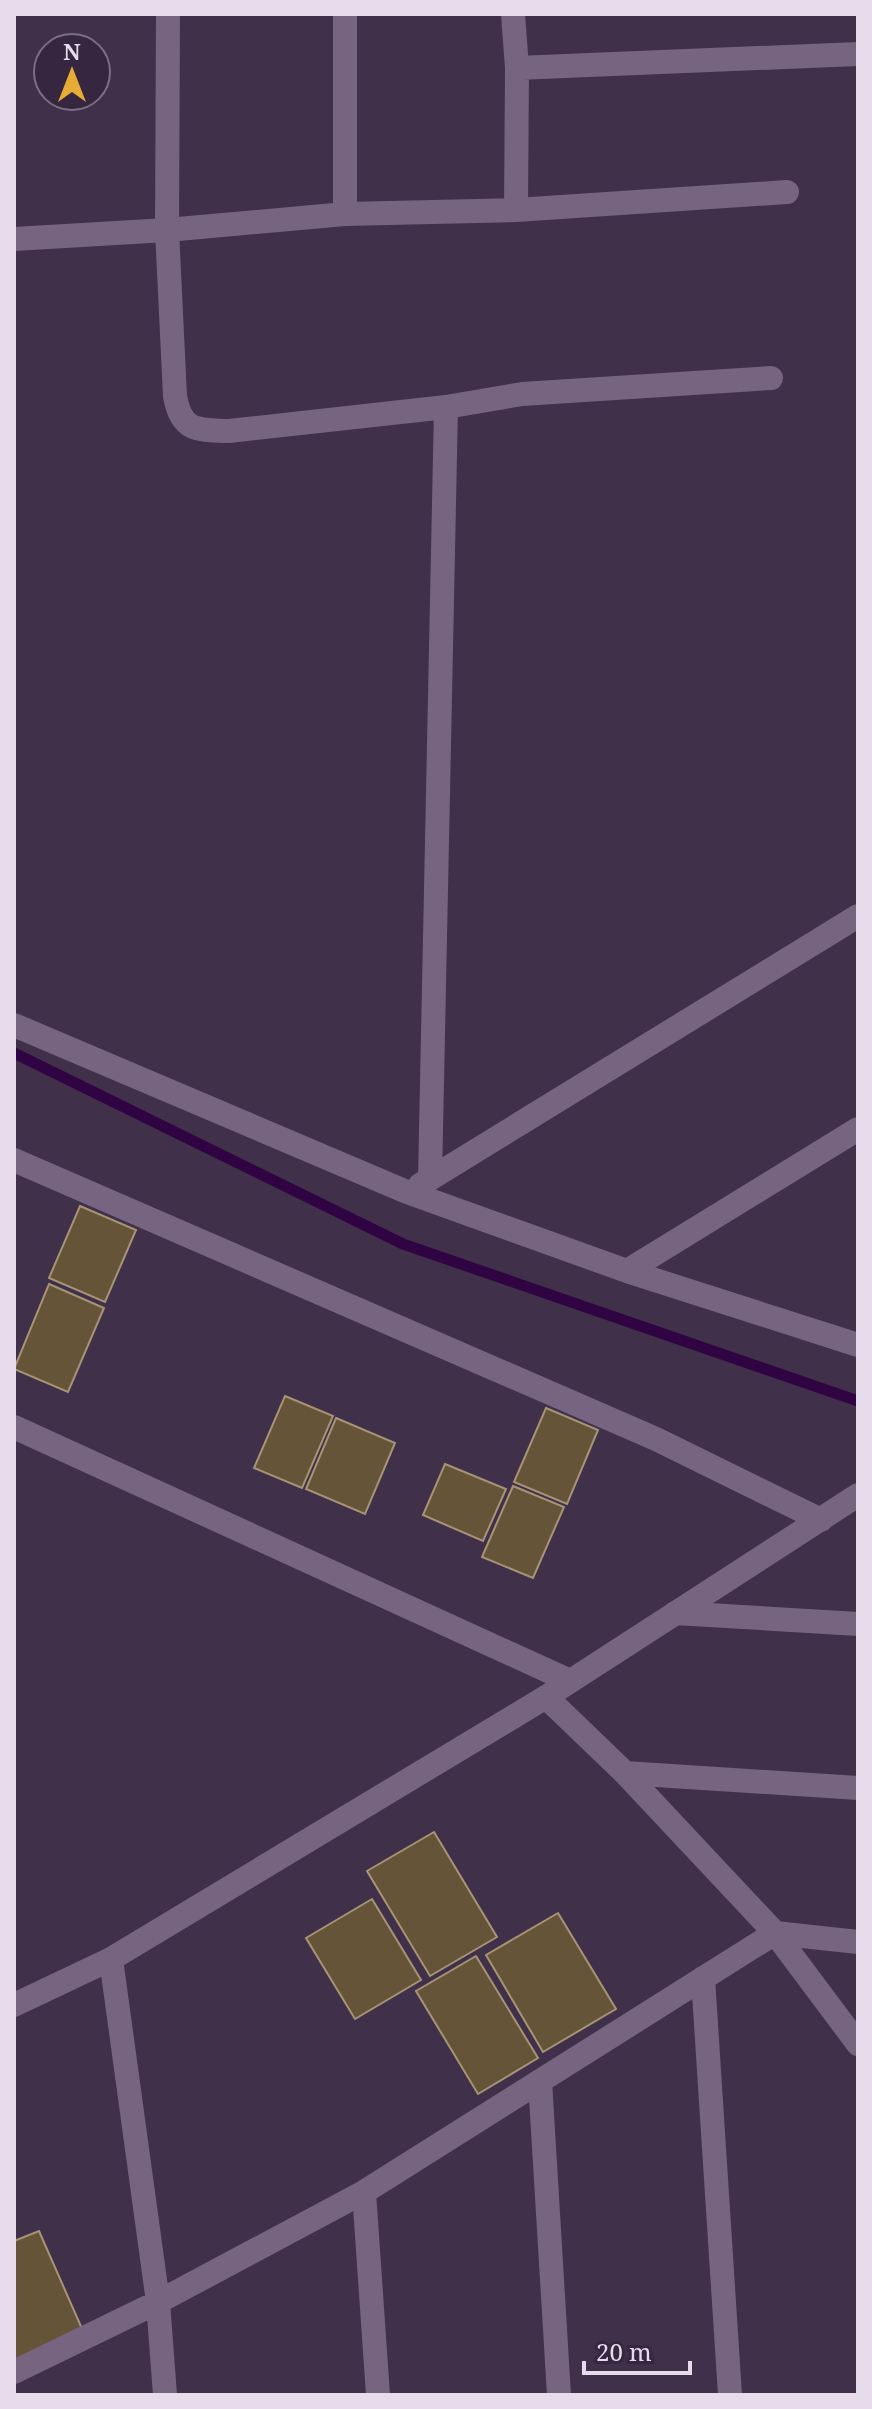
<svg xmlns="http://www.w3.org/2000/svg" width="872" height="2409" font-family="'Noto Serif',serif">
<rect width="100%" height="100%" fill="#40304a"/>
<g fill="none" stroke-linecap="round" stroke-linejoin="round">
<path stroke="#300443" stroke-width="11" d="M 14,1053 L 403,1244 L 858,1401"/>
</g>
<path fill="#655438" stroke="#a69475" stroke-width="2" d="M 80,1206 L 136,1230 L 105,1302 L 49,1278 Z
M 49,1284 L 104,1308 L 68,1392 L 14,1369 Z
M 285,1396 L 333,1416 L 302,1488 L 254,1468 Z
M 546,1408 L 598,1430 L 567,1504 L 514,1482 Z
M 336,1418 L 395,1443 L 365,1514 L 306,1489 Z
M 445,1464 L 506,1489 L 483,1541 L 423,1515 Z
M 513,1486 L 564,1507 L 533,1578 L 482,1557 Z
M 434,1832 L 497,1937 L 430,1976 L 367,1871 Z
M 372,1899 L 421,1980 L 355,2019 L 306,1938 Z
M 558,1913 L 616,2009 L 543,2052 L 486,1955 Z
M 476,1956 L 538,2058 L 478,2094 L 416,1991 Z
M 39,2231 L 83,2331 L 14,2361 L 14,2241 Z"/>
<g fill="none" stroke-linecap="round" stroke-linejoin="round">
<path stroke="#766481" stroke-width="24" d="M 168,14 L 167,230 L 175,396 C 181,431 196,430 229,431 L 446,407 L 522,394 L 771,378
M 345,14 L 345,214
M 513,14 L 517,68
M 516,210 L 787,192
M 14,239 L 167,230 L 345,214 L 516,210 L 517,68 L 858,54
M 14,1025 L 407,1192 L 627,1271 L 858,1345
M 14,1160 L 656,1439 L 821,1520
M 430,1179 L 446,407
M 420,1185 L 858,916
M 627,1271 L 858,1129
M 14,1427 L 570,1681
M 675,1613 L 858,1624
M 546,1697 L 625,1773 L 775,1933 L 858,2044
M 625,1773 L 858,1788
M 111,1959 L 158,2302 L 165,2395
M 703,1978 L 730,2395
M 14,2005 L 111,1959 L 546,1697 L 858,1495
M 540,2081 L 559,2395
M 364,2192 L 378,2395
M 14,2372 L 158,2302 L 364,2192 L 775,1933 L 858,1942"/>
</g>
<rect width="872" height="2409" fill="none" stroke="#e6dcec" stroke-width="32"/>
<g transform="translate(72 72)"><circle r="38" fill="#36263f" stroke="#7c6f84" stroke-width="2"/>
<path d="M0-6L14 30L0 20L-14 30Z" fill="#e6ac36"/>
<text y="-12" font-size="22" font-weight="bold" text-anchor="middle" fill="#e6dcec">N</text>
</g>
<path d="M584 2361v12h106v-12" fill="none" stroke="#e6dcec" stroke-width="4"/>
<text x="596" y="2361" font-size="24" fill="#e6dcec" stroke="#36263f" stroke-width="6" paint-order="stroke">20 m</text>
</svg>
